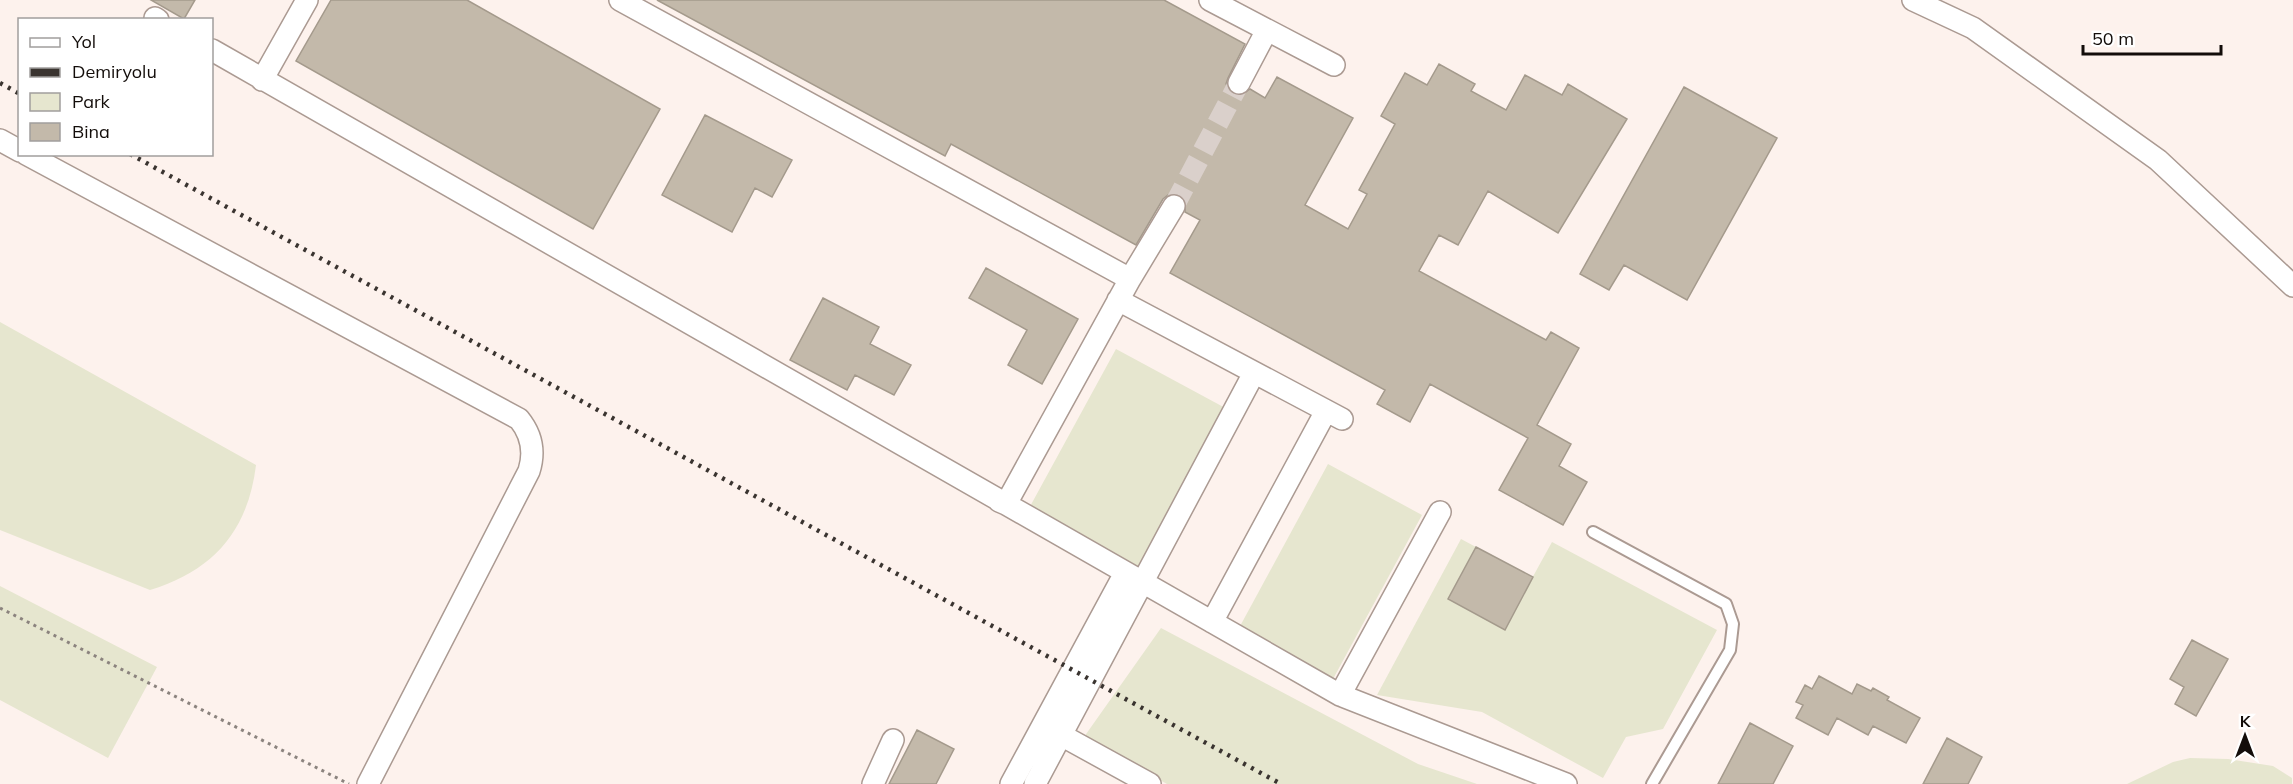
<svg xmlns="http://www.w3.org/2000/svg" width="2293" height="784" font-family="Mulish,sans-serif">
<rect width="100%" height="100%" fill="#fdf2ed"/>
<path fill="#e6e6cf" d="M 0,322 L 256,465 C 248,531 213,571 150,590 L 0,530 Z
M 1116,349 L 1229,410 L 1140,574 L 1027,512 Z
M 1328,464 L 1422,515 L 1333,679 L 1239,628 Z
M 1461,539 L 1476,547 L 1448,599 L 1504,629 L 1552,542 L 1717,630 L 1663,729 L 1626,737 L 1603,778 L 1482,712 L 1377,695 Z
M 0,586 L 157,667 L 108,758 L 0,700 Z
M 1161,628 L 1418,764 L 1477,784 L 1167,784 L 1084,737 Z
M 2190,758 L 2228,759 L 2273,766 L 2292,778 L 2292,784 L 2127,784 L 2173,762 Z"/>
<path fill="#c3b9aa" stroke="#a49a8c" stroke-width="1.5" d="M 151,0 L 195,0 L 184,19 Z
M 331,0 L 467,0 L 660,109 L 593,229 L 296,61 Z
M 657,0 L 1164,0 L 1245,44 L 1228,78 L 1226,84 L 1233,94 L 1240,96 L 1250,89 L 1265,98 L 1277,77 L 1353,118 L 1305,205 L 1348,229 L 1367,194 L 1359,190 L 1395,124 L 1381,116 L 1405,73 L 1427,85 L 1439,64 L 1475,84 L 1471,91 L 1506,110 L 1525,75 L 1562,95 L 1568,84 L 1627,119 L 1558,233 L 1488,191 L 1458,245 L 1439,235 L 1419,271 L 1546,340 L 1551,332 L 1579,348 L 1537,425 L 1571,444 L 1559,466 L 1587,482 L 1563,525 L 1499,490 L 1528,438 L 1430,384 L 1410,422 L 1377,404 L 1385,390 L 1170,273 L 1200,220 L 1185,212 L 1185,200 L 1180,195 L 1168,195 L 1163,199 L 1136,245 L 951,144 L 945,156 Z
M 1684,87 L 1777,138 L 1687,300 L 1624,265 L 1609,290 L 1580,274 Z
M 705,115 L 792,160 L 772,197 L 755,188 L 732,232 L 662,195 Z
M 986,268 L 1078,319 L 1042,384 L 1008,365 L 1027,330 L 969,298 Z
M 823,298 L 879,327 L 870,344 L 911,365 L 894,395 L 855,375 L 847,390 L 790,360 Z
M 1476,547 L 1533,577 L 1505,630 L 1448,599 Z
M 2192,640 L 2228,659 L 2196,716 L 2175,704 L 2184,687 L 2170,679 Z
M 1819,676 L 1852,694 L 1857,684 L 1871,691 L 1873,688 L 1889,697 L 1887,700 L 1920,718 L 1906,743 L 1873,726 L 1868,735 L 1837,718 L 1828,735 L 1796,718 L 1803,705 L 1796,702 L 1805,685 L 1812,689 Z
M 1750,723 L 1793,746 L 1773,784 L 1718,784 Z
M 917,730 L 954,749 L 936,784 L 889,784 Z
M 1947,738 L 1982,757 L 1968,784 L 1923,784 Z"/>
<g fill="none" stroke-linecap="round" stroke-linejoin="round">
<path stroke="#dad0cb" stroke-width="21" stroke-dasharray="21 10" stroke-linecap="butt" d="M 1174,206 L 1239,83"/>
<g stroke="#ab9a92" stroke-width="14">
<path id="service" d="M 1593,532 L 1726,604 L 1733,624 L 1730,650 L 1652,784"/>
</g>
<g stroke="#ab9a92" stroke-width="24">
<path id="minor" d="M 620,0 L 1130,279 L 1006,504 L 999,501
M 1210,0 L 1334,65
M 1913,0 L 1973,28 L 2158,160 L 2293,286
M 155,18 L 158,20
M 212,50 L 1340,695 L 1566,784
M 262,80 L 307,0
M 1239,83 L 1267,30
M 0,140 L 20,151
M 26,154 L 519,419 C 532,435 535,452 529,471 L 368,784
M 1130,279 L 1174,206
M 1118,300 L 1342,419
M 1212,622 L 1326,411
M 1340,695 L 1440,512
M 1061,735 L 1150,784
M 873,784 L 893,740
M 1011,784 L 1125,573
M 1035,784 L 1254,373"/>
</g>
<path stroke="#8b837e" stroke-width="3" stroke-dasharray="3 4.5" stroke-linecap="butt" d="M 0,608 L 349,784"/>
<use href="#service" stroke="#fff" stroke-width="10"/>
<use href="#minor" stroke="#fff" stroke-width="21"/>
<path stroke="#3a3430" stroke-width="4.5" stroke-dasharray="3 6" stroke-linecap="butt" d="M 0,83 L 20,94
M 130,154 L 1281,784"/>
</g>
<rect x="18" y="18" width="195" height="138" fill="#ffffff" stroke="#a19e9d" stroke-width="1.5"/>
<rect x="30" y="38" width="30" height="9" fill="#ffffff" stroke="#a19e9d" stroke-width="1.5"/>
<text x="72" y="48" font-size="18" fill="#130d0a">Yol</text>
<rect x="30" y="68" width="30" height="9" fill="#3a3430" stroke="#a19e9d" stroke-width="1.5"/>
<text x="72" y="78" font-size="18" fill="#130d0a">Demiryolu</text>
<rect x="30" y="93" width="30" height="18" fill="#e6e6cf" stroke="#a19e9d" stroke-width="1.5"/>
<text x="72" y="108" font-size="18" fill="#130d0a">Park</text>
<rect x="30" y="123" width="30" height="18" fill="#c3b9aa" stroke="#a19e9d" stroke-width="1.5"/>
<text x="72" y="138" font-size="18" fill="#130d0a">Bina</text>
<g transform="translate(2245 736)" stroke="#ffffff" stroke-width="4.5" paint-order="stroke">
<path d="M0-4.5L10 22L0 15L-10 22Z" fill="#130d0a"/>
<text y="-9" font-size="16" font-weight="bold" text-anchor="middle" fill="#130d0a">K</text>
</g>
<path d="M2083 45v9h138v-9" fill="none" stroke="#130d0a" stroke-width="3"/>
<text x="2092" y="45" font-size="18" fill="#130d0a" stroke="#ffffff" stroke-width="4.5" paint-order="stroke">50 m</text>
</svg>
